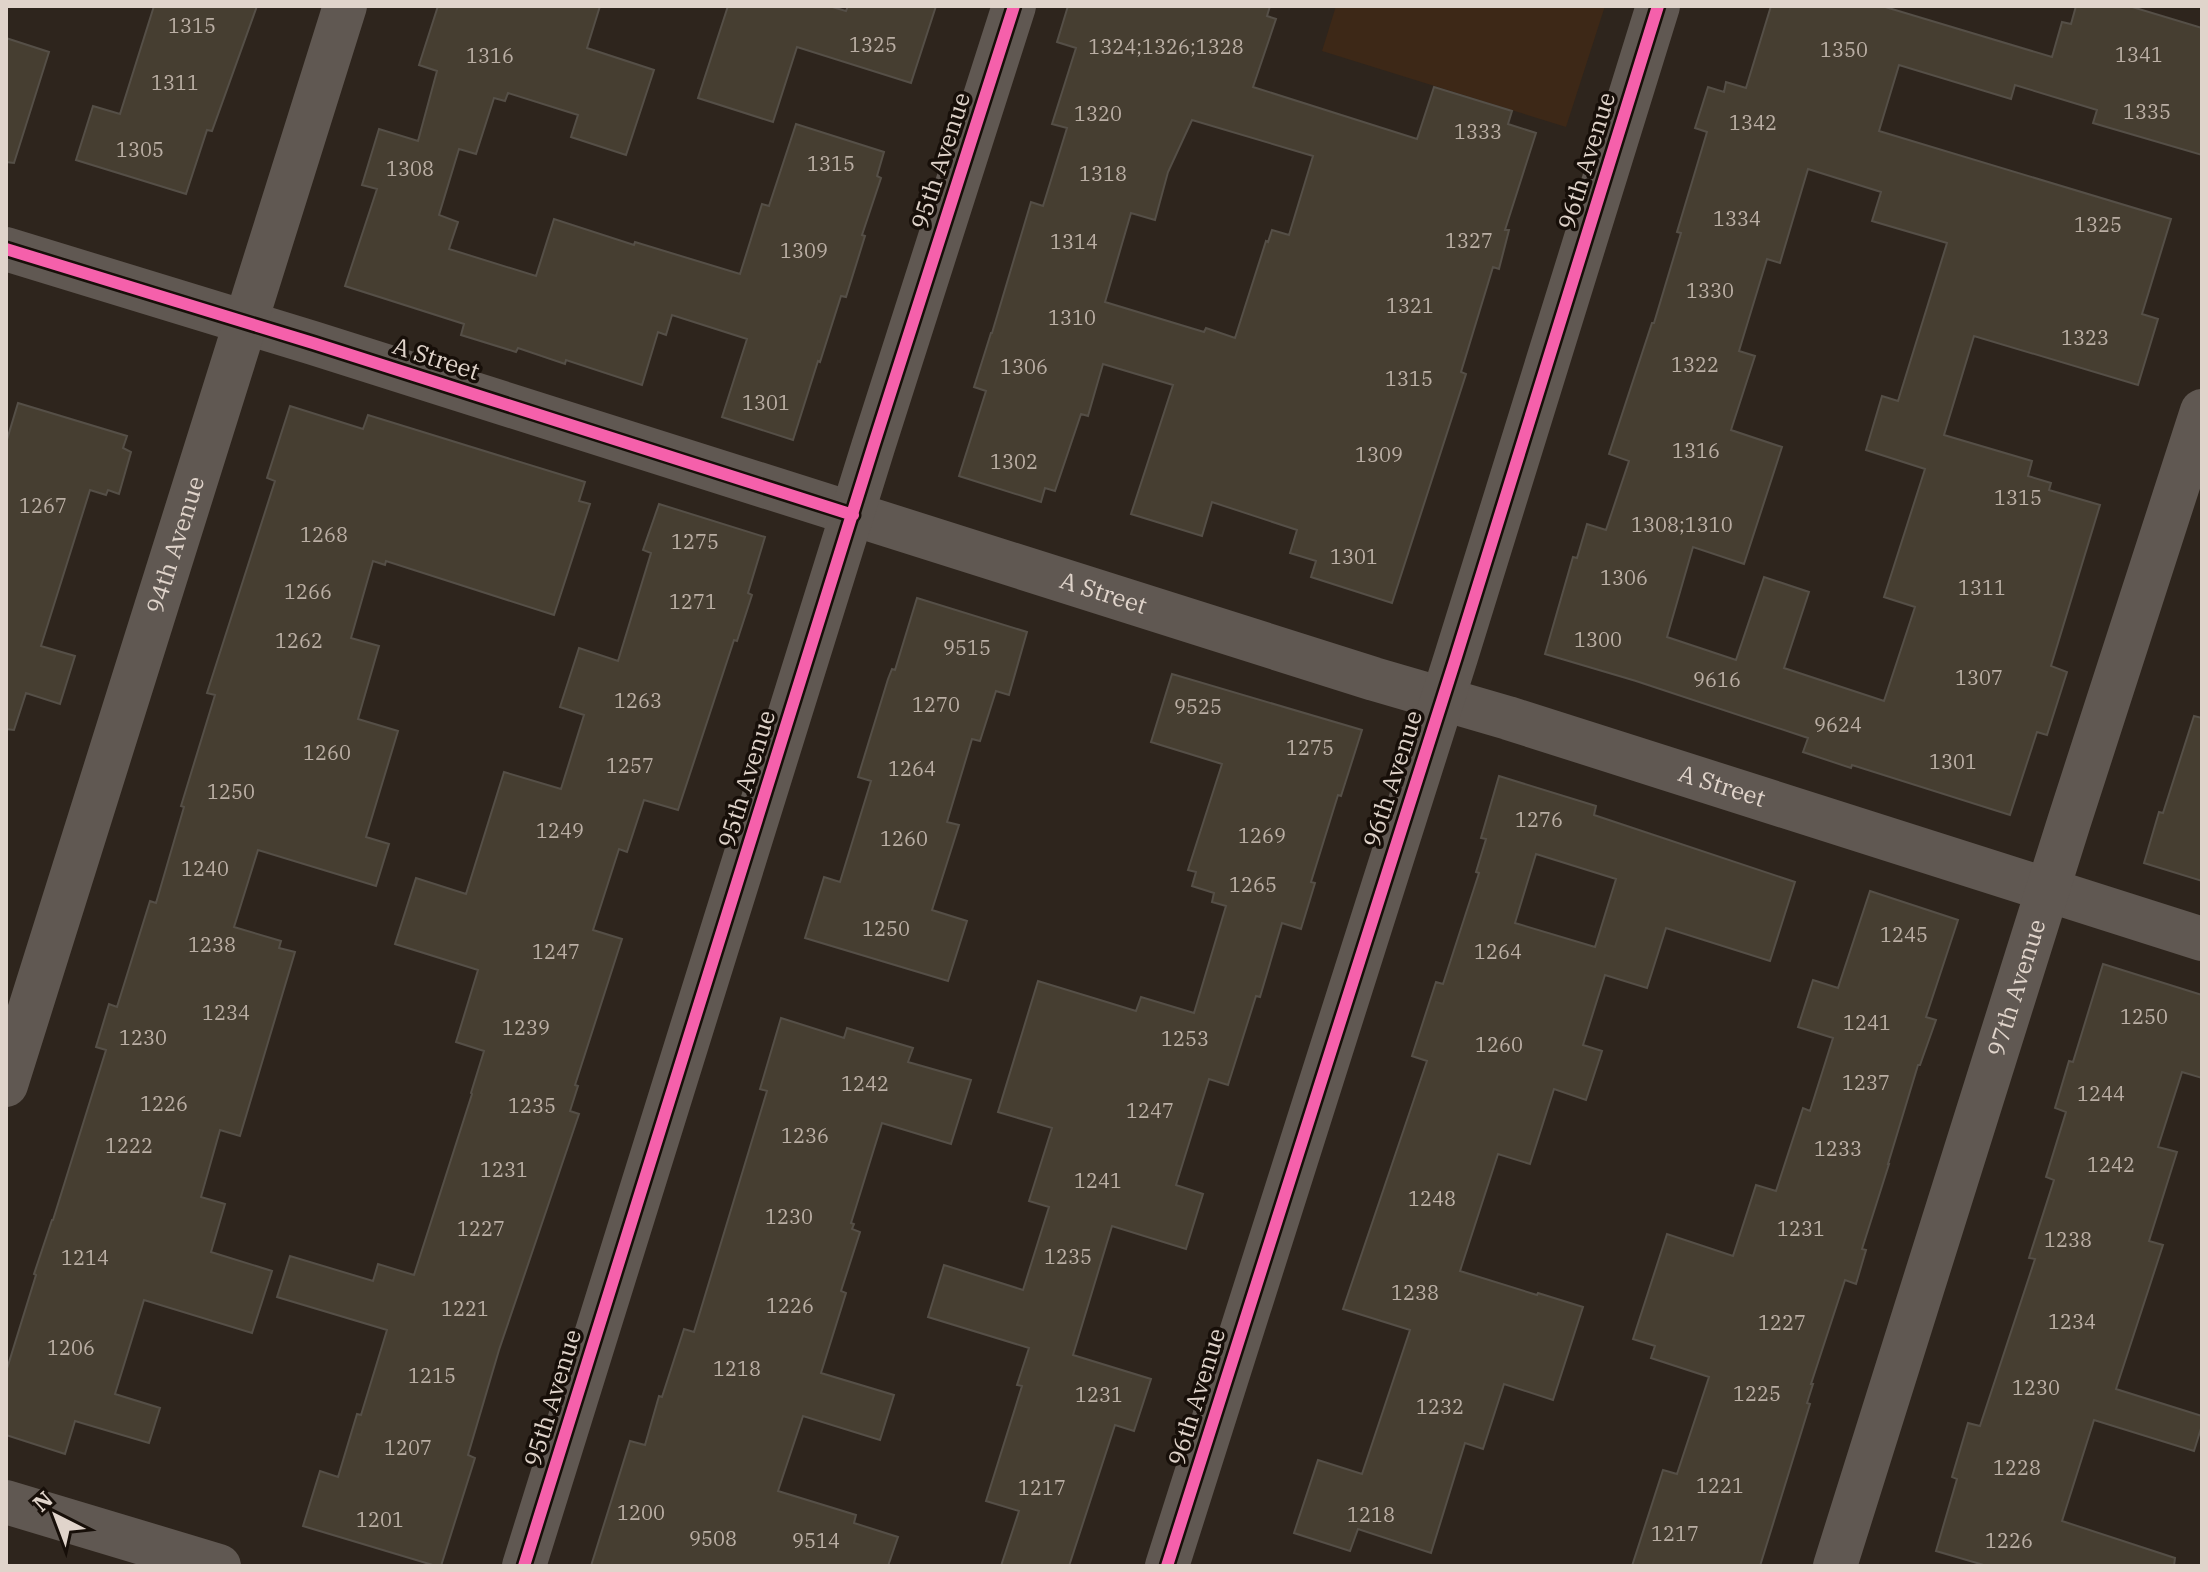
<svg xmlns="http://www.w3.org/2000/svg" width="2208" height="1572" font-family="'IBM Plex Serif',serif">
<rect width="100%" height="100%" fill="#2e251d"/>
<path fill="#3d2817" d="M 1336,6 L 1605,6 L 1566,127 L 1322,51 Z"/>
<path fill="#463e31" stroke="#554f47" stroke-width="2" fill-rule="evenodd" d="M 154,6 L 257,6 L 212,131 L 207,130 L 186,194 L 76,160 L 93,106 L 120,114 Z
M 438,6 L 600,6 L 587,48 L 654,70 L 626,155 L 571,137 L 578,115 L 508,93 L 505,101 L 494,98 L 476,154 L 459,149 L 439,215 L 458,222 L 449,249 L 536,276 L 554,219 L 634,245 L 635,242 L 740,274 L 762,204 L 769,206 L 796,124 L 884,152 L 877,176 L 881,178 L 862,235 L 865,236 L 846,297 L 841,296 L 820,362 L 818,361 L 793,440 L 722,417 L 747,339 L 672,315 L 666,335 L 658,332 L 642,385 L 566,360 L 565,364 L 518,348 L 516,352 L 461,335 L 464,324 L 345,286 L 377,189 L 362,185 L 379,129 L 418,141 L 437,71 L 419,65 Z
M 728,6 L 829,6 L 846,11 L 848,6 L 936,6 L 911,83 L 797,47 L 773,122 L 698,98 Z
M 1068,6 L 1270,6 L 1267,16 L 1276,19 L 1253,87 L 1417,139 L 1434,87 L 1512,111 L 1508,124 L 1536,133 L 1505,230 L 1509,230 L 1499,269 L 1493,267 L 1461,372 L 1466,374 L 1392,603 L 1311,577 L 1316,561 L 1290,553 L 1297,530 L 1212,502 L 1202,536 L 1131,514 L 1173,385 L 1103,364 L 1088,416 L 1081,414 L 1055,491 L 1045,488 L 1041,502 L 959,476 L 986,391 L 974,387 L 991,333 L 992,333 L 1031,202 L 1043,206 L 1067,128 L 1052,124 L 1076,48 L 1057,42 ZM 1192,120 L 1313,156 L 1289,235 L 1272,230 L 1268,242 L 1266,241 L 1235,338 L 1206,328 L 1204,332 L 1105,302 L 1131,213 L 1155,220 L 1168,172 Z
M 1771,6 L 1882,6 L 2052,57 L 2062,22 L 2071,24 L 2076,6 L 2129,6 L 2202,28 L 2202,155 L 2093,123 L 2097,110 L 2015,85 L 2011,99 L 1899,65 L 1879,131 L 2171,219 L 2142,314 L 2158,319 L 2138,385 L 1974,336 L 1944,435 L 2032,461 L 2028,476 L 2051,483 L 2049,490 L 2100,505 L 2051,666 L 2067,672 L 2047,735 L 2037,732 L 2010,815 L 1852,765 L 1851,768 L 1803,752 L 1808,738 L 1636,681 L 1545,654 L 1573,557 L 1577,558 L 1587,524 L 1606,530 L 1629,461 L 1609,454 L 1652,323 L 1654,323 L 1681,233 L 1677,232 L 1707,132 L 1695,128 L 1708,87 L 1724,92 L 1726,82 L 1746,88 ZM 1808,169 L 1881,192 L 1872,221 L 1947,243 L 1898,401 L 1882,396 L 1866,450 L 1925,469 L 1884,597 L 1915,607 L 1884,701 L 1784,668 L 1809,592 L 1764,577 L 1736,660 L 1667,637 L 1693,547 L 1744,564 L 1782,447 L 1731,430 L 1755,356 L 1739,351 L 1767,259 L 1780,263 Z
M 6,38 L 49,52 L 14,163 L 6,162 Z
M 18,403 L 127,436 L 123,448 L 131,452 L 119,494 L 108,490 L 106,495 L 90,490 L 41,646 L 75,656 L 60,704 L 26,693 L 14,730 L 6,729 L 6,443 Z
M 290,406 L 363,429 L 368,415 L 585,482 L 579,501 L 590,504 L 554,615 L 386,561 L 385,565 L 373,561 L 351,638 L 379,646 L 358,719 L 398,731 L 366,837 L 389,844 L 376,886 L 258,850 L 234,927 L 281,941 L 279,948 L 295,952 L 240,1136 L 220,1130 L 201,1197 L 225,1204 L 211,1252 L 272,1271 L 252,1333 L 144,1300 L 115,1394 L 160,1408 L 149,1443 L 75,1421 L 65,1454 L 6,1435 L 6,1372 L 36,1275 L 34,1274 L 52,1220 L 53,1220 L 106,1050 L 96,1047 L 109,1004 L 117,1007 L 150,901 L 156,903 L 184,807 L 181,806 L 215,695 L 207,693 L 275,481 L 267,478 Z
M 659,504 L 765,537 L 748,593 L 752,595 L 737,641 L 734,640 L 678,810 L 644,800 L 627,852 L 619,849 L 593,930 L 622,939 L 575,1085 L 578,1086 L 570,1111 L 579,1114 L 499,1350 L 468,1455 L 475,1458 L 441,1566 L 436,1566 L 303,1526 L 320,1471 L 338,1477 L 357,1414 L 361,1415 L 387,1330 L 277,1297 L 290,1256 L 373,1281 L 378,1264 L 414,1275 L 472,1094 L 471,1093 L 484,1051 L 456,1042 L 478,970 L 395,944 L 416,878 L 466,894 L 504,772 L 561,789 L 584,715 L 560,707 L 579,648 L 618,661 L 651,553 L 643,550 Z
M 917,598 L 1027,632 L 1009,695 L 996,691 L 980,741 L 972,739 L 947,822 L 959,825 L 932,910 L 967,921 L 948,981 L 805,938 L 824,877 L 840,882 L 871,781 L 858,777 L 888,679 L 892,669 L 895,670 Z
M 1172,674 L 1362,730 L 1341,796 L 1338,795 L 1311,882 L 1315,883 L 1301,929 L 1282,923 L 1260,997 L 1256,996 L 1228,1085 L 1209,1079 L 1176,1185 L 1203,1194 L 1186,1249 L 1112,1226 L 1073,1355 L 1151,1379 L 1134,1431 L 1115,1425 L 1069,1566 L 1001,1566 L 1019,1511 L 986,1501 L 1022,1386 L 1017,1385 L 1029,1348 L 928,1317 L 944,1265 L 1023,1290 L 1049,1207 L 1029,1201 L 1052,1128 L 998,1112 L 1038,981 L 1136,1011 L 1141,997 L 1194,1013 L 1226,906 L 1212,902 L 1214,893 L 1192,886 L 1196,872 L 1188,870 L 1222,764 L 1151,742 Z
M 2194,716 L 2202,718 L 2202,881 L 2144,863 L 2159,812 L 2163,813 Z
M 1499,776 L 1596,806 L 1594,815 L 1795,882 L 1770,961 L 1666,928 L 1647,988 L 1605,975 L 1583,1045 L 1602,1051 L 1586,1100 L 1554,1089 L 1530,1164 L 1498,1154 L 1460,1271 L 1537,1295 L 1538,1293 L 1583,1307 L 1553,1400 L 1504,1384 L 1483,1449 L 1465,1443 L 1431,1553 L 1358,1529 L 1350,1551 L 1294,1533 L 1318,1460 L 1362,1474 L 1410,1330 L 1343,1309 L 1427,1061 L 1412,1056 L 1436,982 L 1443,984 L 1479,873 L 1476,872 L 1486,839 L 1481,838 ZM 1536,854 L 1616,879 L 1595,947 L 1515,923 Z
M 1870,891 L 1958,920 L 1926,1017 L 1936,1020 L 1920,1065 L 1918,1065 L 1888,1164 L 1889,1164 L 1862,1249 L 1866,1250 L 1856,1284 L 1845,1280 L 1811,1384 L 1813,1384 L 1807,1403 L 1810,1404 L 1760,1566 L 1632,1566 L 1663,1470 L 1677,1474 L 1709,1377 L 1651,1358 L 1655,1346 L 1633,1339 L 1667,1234 L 1733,1256 L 1756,1185 L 1776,1191 L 1803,1108 L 1810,1111 L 1833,1038 L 1798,1027 L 1813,980 L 1838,988 Z
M 2103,964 L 2202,995 L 2202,1078 L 2182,1072 L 2158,1147 L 2177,1152 L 2149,1241 L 2163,1245 L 2116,1389 L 2202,1416 L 2202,1425 L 2194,1451 L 2094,1420 L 2062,1521 L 2175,1558 L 2174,1566 L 1987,1566 L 1936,1551 L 1957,1479 L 1952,1477 L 1968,1423 L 1980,1426 L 2035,1259 L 2029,1258 L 2054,1180 L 2046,1177 L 2066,1112 L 2055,1108 L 2069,1061 L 2073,1062 Z
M 781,1018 L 844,1038 L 847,1028 L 913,1048 L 908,1062 L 971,1080 L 951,1144 L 882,1123 L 851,1223 L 854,1224 L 852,1229 L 860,1232 L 841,1291 L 846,1293 L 821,1373 L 894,1395 L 880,1440 L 803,1416 L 778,1491 L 856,1515 L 854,1523 L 898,1537 L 888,1566 L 591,1566 L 630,1441 L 645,1445 L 659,1396 L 662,1397 L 684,1329 L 694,1332 L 767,1091 L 760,1089 Z"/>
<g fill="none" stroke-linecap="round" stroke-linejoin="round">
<g stroke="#605852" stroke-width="44">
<path id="s1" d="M 6,249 L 313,343 L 1374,679 L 1508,718 L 2202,939"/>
<path id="s2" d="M 6,1085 L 345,6"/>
<path d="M 6,1502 L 219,1566"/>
<path d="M 524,1566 L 873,447 L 1014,6"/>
<path d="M 1167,1566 L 1456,657 L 1658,6"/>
<path id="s3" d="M 1835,1566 L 2069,822 L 2202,411"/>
</g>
<g stroke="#170f09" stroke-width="17">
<path id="cycleway" d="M 6,249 L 313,343 L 853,515
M 524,1566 L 873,447 L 1014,6
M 1167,1566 L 1456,657 L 1658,6"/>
</g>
<use href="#cycleway" stroke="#f560ab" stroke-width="12"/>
</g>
<g text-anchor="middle" stroke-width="7" stroke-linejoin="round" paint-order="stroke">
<g font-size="20" fill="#baaea4">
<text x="192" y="33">1315</text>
<text x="873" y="52">1325</text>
<text x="1166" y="54">1324;1326;1328</text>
<text x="1844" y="57">1350</text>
<text x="2139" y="62">1341</text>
<text x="490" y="63">1316</text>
<text x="175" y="90">1311</text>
<text x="2147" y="119">1335</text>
<text x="1098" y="121">1320</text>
<text x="1753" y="130">1342</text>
<text x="1478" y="139">1333</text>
<text x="140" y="157">1305</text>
<text x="831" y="171">1315</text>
<text x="410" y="176">1308</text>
<text x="1103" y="181">1318</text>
<text x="1737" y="226">1334</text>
<text x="2098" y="232">1325</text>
<text x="1469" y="248">1327</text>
<text x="1074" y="249">1314</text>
<text x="804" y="258">1309</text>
<text x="1710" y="298">1330</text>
<text x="1410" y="313">1321</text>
<text x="1072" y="325">1310</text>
<text x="2085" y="345">1323</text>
<text x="1695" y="372">1322</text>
<text x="1024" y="374">1306</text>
<text x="1409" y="386">1315</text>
<text x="766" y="410">1301</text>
<text x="1696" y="458">1316</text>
<text x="1379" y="462">1309</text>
<text x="1014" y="469">1302</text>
<text x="2018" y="505">1315</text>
<text x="43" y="513">1267</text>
<text x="1682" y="532">1308;1310</text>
<text x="324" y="542">1268</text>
<text x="695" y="549">1275</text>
<text x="1354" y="564">1301</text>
<text x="1624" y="585">1306</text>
<text x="1982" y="595">1311</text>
<text x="308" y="599">1266</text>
<text x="693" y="609">1271</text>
<text x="1598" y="647">1300</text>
<text x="299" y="648">1262</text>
<text x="967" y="655">9515</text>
<text x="1979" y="685">1307</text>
<text x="1717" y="687">9616</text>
<text x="638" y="708">1263</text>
<text x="936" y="712">1270</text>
<text x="1198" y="714">9525</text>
<text x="1838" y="732">9624</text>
<text x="1310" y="755">1275</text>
<text x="327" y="760">1260</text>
<text x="1953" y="769">1301</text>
<text x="630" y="773">1257</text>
<text x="912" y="776">1264</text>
<text x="231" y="799">1250</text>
<text x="1539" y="827">1276</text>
<text x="560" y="838">1249</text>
<text x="1262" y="843">1269</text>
<text x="904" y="846">1260</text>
<text x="205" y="876">1240</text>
<text x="1253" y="892">1265</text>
<text x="886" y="936">1250</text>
<text x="1904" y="942">1245</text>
<text x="212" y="952">1238</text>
<text x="556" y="959">1247</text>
<text x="1498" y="959">1264</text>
<text x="226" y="1020">1234</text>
<text x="2144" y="1024">1250</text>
<text x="1867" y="1030">1241</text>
<text x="526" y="1035">1239</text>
<text x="143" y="1045">1230</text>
<text x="1185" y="1046">1253</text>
<text x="1499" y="1052">1260</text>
<text x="1866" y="1090">1237</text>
<text x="865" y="1091">1242</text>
<text x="2101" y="1101">1244</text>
<text x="164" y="1111">1226</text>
<text x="532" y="1113">1235</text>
<text x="1150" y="1118">1247</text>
<text x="805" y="1143">1236</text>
<text x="129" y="1153">1222</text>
<text x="1838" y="1156">1233</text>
<text x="2111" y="1172">1242</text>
<text x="504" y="1177">1231</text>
<text x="1098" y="1188">1241</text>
<text x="1432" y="1206">1248</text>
<text x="789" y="1224">1230</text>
<text x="481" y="1236">1227</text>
<text x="1801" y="1236">1231</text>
<text x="2068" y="1247">1238</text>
<text x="1068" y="1264">1235</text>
<text x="85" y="1265">1214</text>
<text x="1415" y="1300">1238</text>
<text x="790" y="1313">1226</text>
<text x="465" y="1316">1221</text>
<text x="2072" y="1329">1234</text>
<text x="1782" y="1330">1227</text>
<text x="71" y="1355">1206</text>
<text x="737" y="1376">1218</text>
<text x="432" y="1383">1215</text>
<text x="2036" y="1395">1230</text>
<text x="1757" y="1401">1225</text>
<text x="1099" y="1402">1231</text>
<text x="1440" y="1414">1232</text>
<text x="408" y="1455">1207</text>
<text x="2017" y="1475">1228</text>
<text x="1720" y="1493">1221</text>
<text x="1042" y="1495">1217</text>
<text x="641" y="1520">1200</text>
<text x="1371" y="1522">1218</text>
<text x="380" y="1527">1201</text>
<text x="1675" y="1541">1217</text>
<text x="713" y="1546">9508</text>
<text x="816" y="1548">9514</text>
<text x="2009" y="1548">1226</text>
</g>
<g font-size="24" fill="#e0d4cb" stroke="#170f09">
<text transform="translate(941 161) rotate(-72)" y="8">95th Avenue</text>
<text transform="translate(1587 161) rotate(-73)" y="8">96th Avenue</text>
<text transform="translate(436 359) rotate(18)" y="8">A Street</text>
<text dy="8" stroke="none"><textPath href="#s2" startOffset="566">94th Avenue</textPath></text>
<text dy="8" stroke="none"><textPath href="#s1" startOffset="1150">A Street</textPath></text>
<text transform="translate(747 779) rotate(-73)" y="8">95th Avenue</text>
<text transform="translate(1393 779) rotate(-72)" y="8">96th Avenue</text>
<text dy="8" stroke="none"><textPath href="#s1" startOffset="1798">A Street</textPath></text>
<text dy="8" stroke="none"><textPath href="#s3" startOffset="606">97th Avenue</textPath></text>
<text transform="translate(1197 1397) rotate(-73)" y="8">96th Avenue</text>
<text transform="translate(553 1398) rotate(-73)" y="8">95th Avenue</text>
</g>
</g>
<rect width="2208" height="1572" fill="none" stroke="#e0d4cb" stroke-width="16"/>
<g transform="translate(56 1516) rotate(318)" stroke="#170f09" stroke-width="6" paint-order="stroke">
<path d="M0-6L14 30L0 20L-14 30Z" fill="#e0d4cb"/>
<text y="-12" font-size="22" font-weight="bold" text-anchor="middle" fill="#e0d4cb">N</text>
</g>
</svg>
